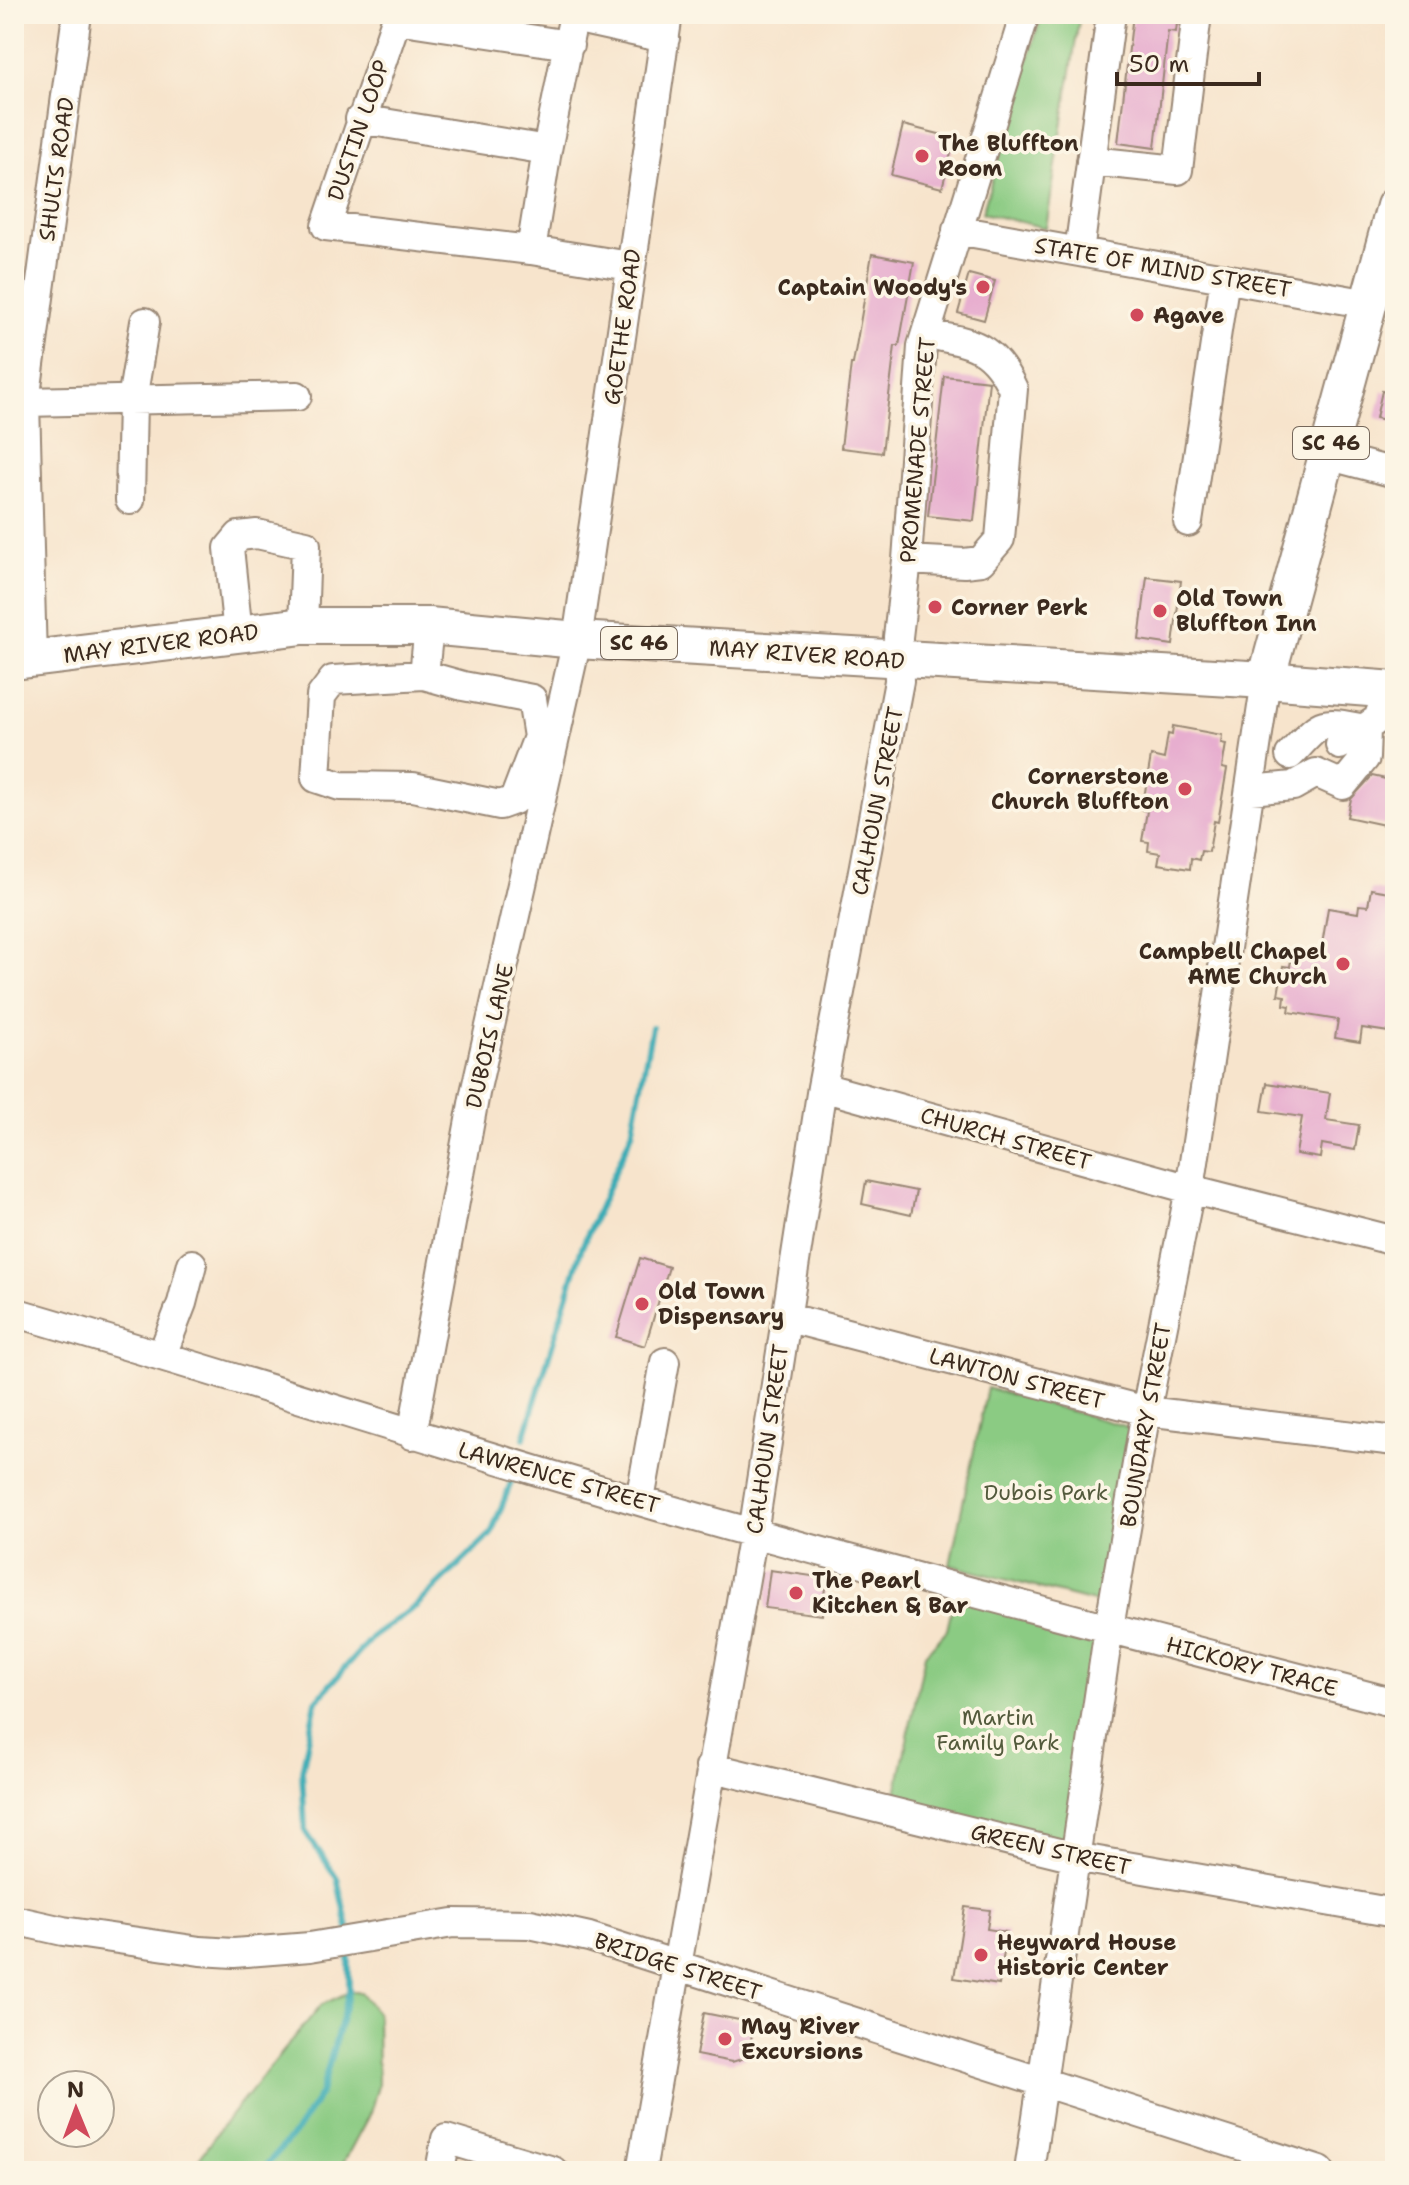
<svg xmlns="http://www.w3.org/2000/svg" width="1409" height="2185" font-family="'Shantell Sans',sans-serif">
<rect width="100%" height="100%" fill="#fcf5e5"/>
<filter id="ink" filterUnits="userSpaceOnUse"><feTurbulence type="fractalNoise" baseFrequency=".0125" numOctaves="2"/><feDisplacementMap in="SourceGraphic" scale="16" xChannelSelector="R" yChannelSelector="G"/><feConvolveMatrix kernelMatrix="1 2 1 2 8 2 1 2 1" color-interpolation-filters="sRGB"/></filter>
<filter id="wash" filterUnits="userSpaceOnUse"><feTurbulence type="fractalNoise" baseFrequency=".006" numOctaves="4" result="noise"/><feDisplacementMap in="SourceGraphic" scale="32" xChannelSelector="R" yChannelSelector="G"/><feGaussianBlur stdDeviation="1.8" result="paint"/><feColorMatrix in="noise" values="0 0 0 0 0 0 0 0 0 0 0 0 0 0 0 0 0 1.4 0 .05"/><feComposite in="paint" operator="in"/></filter>
<g filter="url(#wash)">
<rect width="100%" height="100%" fill="#f7e4cc"/>
<path fill="#8bcb83" stroke="#637a50" stroke-width="2" d="M 1042,14 L 1080,14 L 1046,228 L 982,213 Z
M 987,1388 L 1139,1430 L 1105,1605 L 950,1565 Z
M 954,1599 L 1100,1636 L 1069,1846 L 894,1803 L 925,1654 L 947,1630 Z
M 349,1992 L 361,1992 L 377,2013 L 378,2085 L 370,2113 L 339,2171 L 190,2171 L 222,2126 L 321,2005 Z"/>
<g fill="none" stroke-linecap="round" stroke-linejoin="round">
<path stroke="#3bacb5" stroke-width="6" d="M 524,1438 L 582,1247 L 632,1133 L 652,1027
M 349,1932 L 337,1878 L 305,1831 L 302,1771 L 316,1701 L 372,1637 L 416,1606 L 491,1534 L 515,1472
M 261,2171 L 294,2134 L 321,2093 L 349,1992 L 349,1947"/>
</g>
<g id="blocks">
<path fill="#e7aecf" d="M 1133,14 L 1178,14 L 1176,32 L 1168,31 L 1155,148 L 1118,143 Z
M 903,125 L 955,138 L 942,188 L 891,175 Z
M 872,254 L 914,262 L 899,346 L 895,346 L 882,453 L 841,448 L 851,364 L 853,364 Z
M 969,274 L 995,281 L 984,320 L 958,313 Z
M 944,376 L 989,381 L 974,521 L 928,516 Z
M 1382,391 L 1395,394 L 1395,422 L 1376,418 Z
M 1147,577 L 1181,581 L 1173,645 L 1139,640 Z
M 1173,726 L 1222,735 L 1221,743 L 1226,744 L 1222,768 L 1227,769 L 1218,822 L 1214,821 L 1209,852 L 1201,851 L 1199,860 L 1191,858 L 1190,869 L 1158,864 L 1160,853 L 1148,851 L 1149,842 L 1142,841 L 1147,811 L 1142,810 L 1151,756 L 1164,759 L 1168,734 L 1172,735 Z
M 1372,776 L 1395,781 L 1395,797 L 1389,826 L 1347,817 L 1351,799 Z
M 1371,889 L 1395,893 L 1395,994 L 1389,1032 L 1362,1028 L 1360,1042 L 1335,1038 L 1338,1020 L 1289,1012 L 1290,1006 L 1284,1005 L 1285,996 L 1278,995 L 1283,966 L 1290,967 L 1291,959 L 1297,960 L 1299,953 L 1320,957 L 1328,908 L 1358,913 L 1359,905 L 1368,906 Z
M 1267,1083 L 1330,1093 L 1326,1120 L 1359,1125 L 1355,1150 L 1322,1144 L 1320,1158 L 1296,1154 L 1302,1117 L 1262,1111 Z
M 866,1181 L 916,1191 L 911,1215 L 862,1204 Z
M 640,1258 L 669,1267 L 645,1346 L 616,1337 Z
M 770,1570 L 826,1578 L 822,1615 L 765,1608 Z
M 965,1907 L 990,1910 L 987,1929 L 1007,1932 L 999,1985 L 954,1978 Z
M 704,2013 L 754,2023 L 748,2057 L 732,2062 L 696,2055 Z"/>
</g>
</g>
<g filter="url(#ink)">
<use href="#blocks" fill-opacity="0" stroke="#998775" stroke-width="2"/>
<g fill="none" stroke-linecap="round" stroke-linejoin="round">
<g stroke="#998775" stroke-width="32">
<path id="minor" d="M 398,14 L 326,226 L 531,250 L 630,266
M 574,18 L 665,38
M 396,19 L 569,45
M 360,119 L 547,150
M 1091,161 L 1178,170 L 1197,14
M 957,230 L 1369,304
M 531,250 L 547,150 L 574,14
M 1079,252 L 1111,14
M 25,402 L 297,396
M 1327,455 L 1395,473
M 130,500 L 132,400 L 145,322
M 1188,522 L 1225,278
M 907,560 L 964,563 L 981,561 L 1000,539 L 1013,389 C 992,344 971,342 926,334
M 238,634 L 229,548 L 239,536 L 257,534 L 306,545 L 303,626
M 32,659 L 25,402 L 77,14
M 424,675 L 463,686 L 532,699 L 538,737 L 514,800 L 500,805 L 413,787 L 340,786 L 316,778 L 321,696 L 333,680 Z
M 424,675 L 429,626
M 1340,745 L 1378,719 L 1389,690
M 1250,790 L 1293,786 L 1316,773 L 1343,785 L 1365,758 L 1366,729 C 1318,720 1323,720 1290,755
M 822,1087 L 1190,1189 L 1395,1241
M 14,1312 C 261,1384 505,1465 753,1533 C 967,1592 1181,1647 1395,1703
M 785,1317 L 1146,1411 L 1395,1441
M 162,1355 L 182,1303 L 192,1264
M 412,1435 L 475,1093 L 577,640 L 668,14
M 640,1500 L 665,1362
M 710,1767 L 1075,1857 L 1395,1913
M 14,1920 L 63,1931 L 200,1951 L 234,1953 L 310,1947 L 453,1923 L 530,1924 L 589,1937 L 1320,2171
M 440,2171 L 446,2139 L 553,2171
M 641,2171 L 753,1533 L 822,1087 L 899,681 L 898,637 L 907,560 L 922,346 L 1025,14
M 1029,2171 L 1109,1628 L 1146,1411 L 1190,1189 L 1266,680"/>
</g>
<g stroke="#998775" stroke-width="40">
<path id="major" d="M 14,661 L 303,626 L 429,626 L 577,640 L 1266,680 L 1395,690
M 1266,680 L 1395,206"/>
</g>
<use href="#minor" stroke="#fff" stroke-width="28"/>
<use href="#major" stroke="#fff" stroke-width="36"/>
</g>
</g>
<g fill="#d1495b" stroke="#fcf5e5" stroke-width="3">
<circle cx="922" cy="156" r="8"/>
<circle cx="983" cy="287" r="8"/>
<circle cx="1137" cy="315" r="8"/>
<circle cx="935" cy="607" r="8"/>
<circle cx="1160" cy="611" r="8"/>
<circle cx="1185" cy="789" r="8"/>
<circle cx="1343" cy="964" r="8"/>
<circle cx="642" cy="1304" r="8"/>
<circle cx="796" cy="1593" r="8"/>
<circle cx="981" cy="1955" r="8"/>
<circle cx="725" cy="2039" r="8"/>
</g>
<g text-anchor="middle" stroke-width="7" stroke-linejoin="round" paint-order="stroke">
<g fill="#fcf5e5" stroke="#75675a" stroke-width="2">
<rect x="1293" y="427" width="76" height="32" rx="6"/>
<rect x="601" y="627" width="76" height="32" rx="6"/>
</g>
<g font-size="20" font-weight="bold" fill="#3b2a1e">
<text x="1331" y="450">SC 46</text>
<text x="639" y="650">SC 46</text>
</g>
<g font-size="22" fill="#3b2a1e" stroke="#fcf5e5">
<text transform="translate(358 130) rotate(-71)" y="8">DUSTIN LOOP</text>
<text transform="translate(56 169) rotate(-82)" y="8">SHULTS ROAD</text>
<text transform="translate(1163 267) rotate(10)" y="8">STATE OF MIND STREET</text>
<text transform="translate(622 327) rotate(-82)" y="8">GOETHE ROAD</text>
<text transform="translate(917 450) rotate(-85)" y="8">PROMENADE STREET</text>
<text transform="translate(161 643) rotate(-7)" y="8">MAY RIVER ROAD</text>
<text transform="translate(807 654) rotate(4)" y="8">MAY RIVER ROAD</text>
<text transform="translate(877 801) rotate(-79)" y="8">CALHOUN STREET</text>
<text transform="translate(489 1036) rotate(-77)" y="8">DUBOIS LANE</text>
<text transform="translate(1006 1138) rotate(16)" y="8">CHURCH STREET</text>
<text transform="translate(1017 1378) rotate(15)" y="8">LAWTON STREET</text>
<text transform="translate(1145 1425) rotate(-80)" y="8">BOUNDARY STREET</text>
<text transform="translate(767 1439) rotate(-82)" y="8">CALHOUN STREET</text>
<text transform="translate(559 1477) rotate(16)" y="8">LAWRENCE STREET</text>
<text transform="translate(1252 1666) rotate(15)" y="8">HICKORY TRACE</text>
<text transform="translate(1051 1849) rotate(13)" y="8">GREEN STREET</text>
<text transform="translate(678 1966) rotate(18)" y="8">BRIDGE STREET</text>
</g>
<g font-size="22" font-weight="bold" fill="#3b2a1e" stroke="#fcf5e5" text-anchor="start">
<text x="938" y="151">The Bluffton<tspan x="938" dy="25">Room</tspan></text>
<text x="967" y="295" text-anchor="end">Captain Woody's</text>
<text x="1153" y="323">Agave</text>
<text x="1176" y="606">Old Town<tspan x="1176" dy="25">Bluffton Inn</tspan></text>
<text x="951" y="615">Corner Perk</text>
<text x="1169" y="784" text-anchor="end">Cornerstone<tspan x="1169" dy="25">Church Bluffton</tspan></text>
<text x="1327" y="959" text-anchor="end">Campbell Chapel<tspan x="1327" dy="25">AME Church</tspan></text>
<text x="658" y="1299">Old Town<tspan x="658" dy="25">Dispensary</tspan></text>
<text x="812" y="1588">The Pearl<tspan x="812" dy="25">Kitchen &amp; Bar</tspan></text>
<text x="997" y="1950">Heyward House<tspan x="997" dy="25">Historic Center</tspan></text>
<text x="741" y="2034">May River<tspan x="741" dy="25">Excursions</tspan></text>
</g>
<g font-size="22" fill="#535a3c" stroke="#fcf5e5">
<text x="1046" y="1500">Dubois Park</text>
<text x="998" y="1725">Martin<tspan x="998" dy="25">Family Park</tspan></text>
</g>
</g>
<rect width="1409" height="2185" fill="none" stroke="#fcf5e5" stroke-width="48"/>
<g transform="translate(76 2109) rotate(359)"><circle r="38" fill="#fcf5e5" stroke="#afa495" stroke-width="2"/>
<path d="M0-6L14 30L0 20L-14 30Z" fill="#d1495b"/>
<text y="-12" font-size="22" font-weight="bold" text-anchor="middle" fill="#3b2a1e">N</text>
</g>
<path d="M1117 72v12h142v-12" fill="none" stroke="#3b2a1e" stroke-width="4"/>
<text x="1129" y="72" font-size="24" fill="#3b2a1e" stroke="#fcf5e5" stroke-width="6" paint-order="stroke">50 m</text>
</svg>
